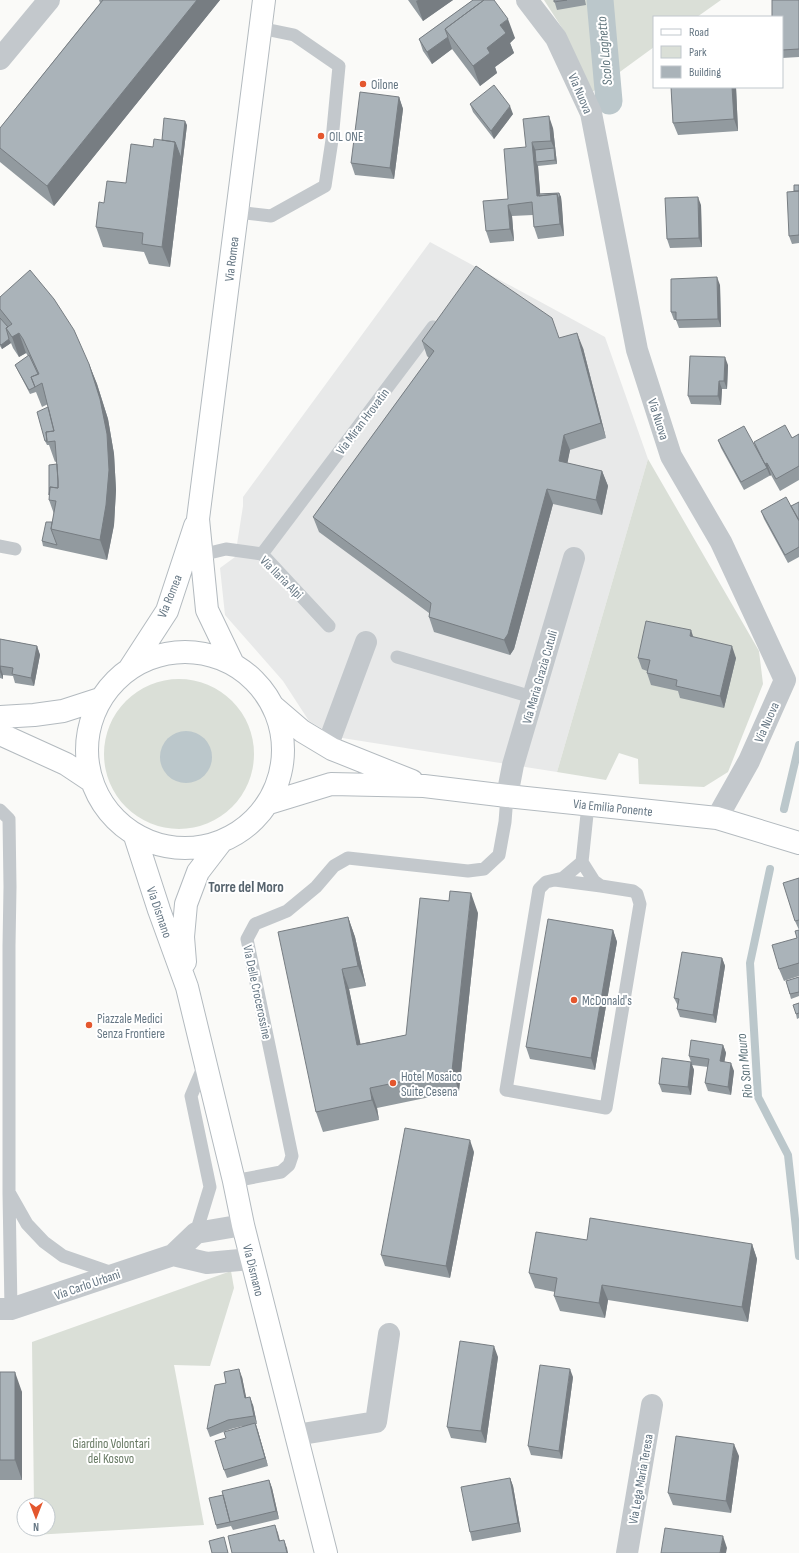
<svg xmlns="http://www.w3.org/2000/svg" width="799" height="1553" font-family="'Sofia Sans Condensed',sans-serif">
<rect width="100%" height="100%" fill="#fafaf8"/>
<path fill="#e8e9e9" d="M 430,242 L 605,337 L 648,459 L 557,772 L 336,737 L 309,721 L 283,681 L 225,615 L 220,568 L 235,557 L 243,506 L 243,497 Z"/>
<path fill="#dadfd7" d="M 544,0 L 721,0 L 697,17 L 654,17 L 654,47 L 591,93 L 564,31 Z
M 648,459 L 759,651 L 763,684 L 728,772 L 704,787 L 639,784 L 638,759 L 619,753 L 606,780 L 557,772 Z
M104 754a75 75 0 1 1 150 0a75 75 0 1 1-150 0Z
M 231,1271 L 234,1288 L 210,1366 L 174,1365 L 204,1525 L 34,1535 L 34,1529 L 48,1529 L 48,1505 L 34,1505 L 32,1342 Z"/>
<path fill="#bbc7cb" d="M160 757a26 26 0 1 1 52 0a26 26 0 1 1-52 0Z"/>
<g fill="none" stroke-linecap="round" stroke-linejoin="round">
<path stroke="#bbc7cb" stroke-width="8" d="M 784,809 L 799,745
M 770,869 L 750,963 L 758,1097 L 788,1155 L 799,1256"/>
<path stroke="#bbc7cb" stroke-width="27" d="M 600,0 L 609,101"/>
<g stroke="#b3babf" stroke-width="24">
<path id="secondary" d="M87 750a98 98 0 1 1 196 0a98 98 0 1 1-196 0Z
M 233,664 L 207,610 L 198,519 L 264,0
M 130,668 L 167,611 L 195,526
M 274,707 L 302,731 L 332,749 L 412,781
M 0,717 L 34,715 L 63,711 L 100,699
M 0,734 L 66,764 L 90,780
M 269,803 L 331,784 L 424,786 L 507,796 L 717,818 L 799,843
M 135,836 L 159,910 L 187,987 L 234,1181 L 243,1225 L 326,1553
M 185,962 L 183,937 L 186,904 L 198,872 L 221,842"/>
</g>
<path stroke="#c3c8cc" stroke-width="13" d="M 237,212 L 271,216 L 325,186 L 332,140 L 339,66 L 294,35 L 260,28
M 0,546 L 15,549
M 262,554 L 433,327
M 201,555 L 226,549 L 262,554 L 329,626
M 397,657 L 532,697
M 0,810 L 9,819 L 10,887 L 9,946 L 9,1193 L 11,1309
M 582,862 L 594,881 L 601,886 L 633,891 L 637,894 L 640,904 L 606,1108 L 506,1090 L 539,889 L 546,882 L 563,878 Z
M 582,862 L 588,805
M 555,880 L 601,886
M 234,1181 L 281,1172 L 289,1165 L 292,1156 L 247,939 L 255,924 L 287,911 L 316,887 L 334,866 L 348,858 L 468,871 L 484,869 L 499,855 L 505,822 L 507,796
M 10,1194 L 27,1224 L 44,1242 L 63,1256 L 115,1274
M 196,1233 L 210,1187 L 191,1096 L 205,1063"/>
<path stroke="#c3c8cc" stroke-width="22" d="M 527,0 L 556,38 L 591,113 L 637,350 L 671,456 L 721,542 L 785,680 L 749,761 L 717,818
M 0,59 L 49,0
M 330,739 L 366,642
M 507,796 L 513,765 L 574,558
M 173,1255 L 207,1263 L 251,1259
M 0,1309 L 11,1309 L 173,1255 L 196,1233 L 243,1225
M 296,1435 L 376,1422 L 389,1334
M 627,1553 L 652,1405"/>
<use href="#secondary" stroke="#fff" stroke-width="22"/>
</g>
<path fill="#929a9f" d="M 99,0 L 220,0 L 54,206 L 0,162 L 0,128 L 100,3 Z
M 408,0 L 453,0 L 423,21 Z
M 473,0 L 515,38 L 510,43 L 514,53 L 495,67 L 497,73 L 480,86 L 452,49 L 432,64 L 423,51 L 419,39 Z
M 554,0 L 585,0 L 586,5 L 557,10 Z
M 799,0 L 799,57 L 782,58 L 782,17 Z
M 671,87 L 736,87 L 738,131 L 678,135 L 673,123 Z
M 399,97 L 403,109 L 394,179 L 355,175 L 351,163 Z
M 470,104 L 513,114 L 494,139 L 473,112 Z
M 187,125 L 170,267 L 149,264 L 144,252 L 103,247 L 96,227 L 104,203 L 126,183 L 162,140 Z
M 553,128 L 557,164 L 538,166 L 540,194 L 559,193 L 561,197 L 564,236 L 538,239 L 534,227 L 533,215 L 512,216 L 514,241 L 490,243 L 486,231 L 508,199 L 526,147 Z
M 799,185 L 799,243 L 792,244 L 789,236 L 794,191 Z
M 701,205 L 702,247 L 670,248 L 667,239 Z
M 720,285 L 721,327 L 679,328 L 676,320 L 674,320 L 671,312 Z
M 0,297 L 89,364 L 97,384 L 108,419 L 114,454 L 116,490 L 114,525 L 107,560 L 43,546 L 42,541 L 52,522 L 54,514 L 49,500 L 57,464 L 57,461 L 55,462 L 49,445 L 47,445 L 45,441 L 48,407 L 48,404 L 42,407 L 36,392 L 30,394 L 17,369 L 15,365 L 28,356 L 26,353 L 19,357 L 13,348 L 11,343 L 2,349 L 0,346 Z
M 559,338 L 583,348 L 606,438 L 570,450 L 567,463 L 602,471 L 608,486 L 602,515 L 553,504 L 514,649 L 510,655 L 434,632 L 429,617 L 429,613 L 319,532 L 313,517 L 429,358 L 427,356 L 422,341 Z
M 728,365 L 727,389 L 722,389 L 721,405 L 691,404 L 688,396 Z
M 799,434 L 799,480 L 780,491 L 771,475 L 744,490 L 721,448 L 718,440 L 756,449 L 754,442 L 792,438 Z
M 799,502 L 799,557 L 788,563 L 764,519 L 761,511 L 793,510 L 791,506 Z
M 693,637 L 736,658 L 724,708 L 680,698 L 678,691 L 651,685 L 647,673 L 647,671 L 642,669 L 638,658 Z
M 0,639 L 37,646 L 40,655 L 34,686 L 15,683 L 13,676 L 3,675 L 3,679 L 0,678 Z
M 799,878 L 799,976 L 784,981 L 779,969 L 797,938 L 799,930 L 795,921 Z
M 478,913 L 459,1091 L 377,1108 L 379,1120 L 323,1132 L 316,1112 L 348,917 L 355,937 L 366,986 L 349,989 L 360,1044 L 406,1035 Z
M 613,930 L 617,942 L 595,1070 L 530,1059 L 526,1047 Z
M 722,958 L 725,966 L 716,1023 L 680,1017 L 677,1009 L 678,1006 L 674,998 Z
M 799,977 L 799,996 L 791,999 L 786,981 Z
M 799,1003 L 799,1018 L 797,1019 L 796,1014 Z
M 723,1045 L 726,1053 L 724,1062 L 734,1071 L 731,1095 L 708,1091 L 705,1083 L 708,1067 L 692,1065 L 694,1070 L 691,1095 L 662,1092 L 659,1084 L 691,1062 L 689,1056 Z
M 474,1152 L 450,1278 L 385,1266 L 381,1255 Z
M 587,1240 L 752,1244 L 757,1259 L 748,1322 L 608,1300 L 605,1318 L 560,1311 L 554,1296 L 555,1292 L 535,1288 L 529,1273 Z
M 498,1357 L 486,1443 L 451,1438 L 447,1427 Z
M 0,1372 L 22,1392 L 22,1480 L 0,1480 Z
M 242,1377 L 246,1398 L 253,1405 L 257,1424 L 256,1424 L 268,1466 L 227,1478 L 224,1470 L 226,1438 L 243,1426 L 231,1429 L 210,1437 L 207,1429 L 226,1383 Z
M 573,1377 L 562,1459 L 531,1455 L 528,1446 Z
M 739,1456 L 731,1513 L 673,1505 L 668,1493 Z
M 510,1478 L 513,1486 L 521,1532 L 472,1541 L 470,1532 Z
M 269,1480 L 272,1488 L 279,1519 L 233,1530 L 231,1526 L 217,1529 L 216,1525 Z"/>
<path fill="#777d82" d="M 197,0 L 220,0 L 54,206 L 47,186 Z
M 418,0 L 453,0 L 423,21 L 416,1 Z
M 508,19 L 515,38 L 510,43 L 514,53 L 495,67 L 497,73 L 480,86 L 473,66 L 500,25 Z
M 448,37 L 452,49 L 432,64 L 427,52 Z
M 732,87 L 736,87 L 738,131 L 734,119 Z
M 399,97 L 403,109 L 394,179 L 390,168 Z
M 510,106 L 513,114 L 494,139 L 491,131 Z
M 549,116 L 553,128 L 557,164 L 555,160 L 554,148 L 551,141 Z
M 185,121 L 187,125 L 170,267 L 162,247 L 175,142 Z
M 532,142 L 537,154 L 536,162 L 538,166 L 541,204 L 537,196 Z
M 559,193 L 561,197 L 562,206 L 560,202 Z
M 557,194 L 562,206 L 564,236 L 560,224 Z
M 698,197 L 701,205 L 702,247 L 699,238 Z
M 508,205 L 512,216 L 514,241 L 510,229 Z
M 717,277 L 720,285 L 721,327 L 718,319 Z
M 19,333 L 26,353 L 19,357 L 12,337 Z
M 577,333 L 583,348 L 606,438 L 601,423 Z
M 9,339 L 11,343 L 2,349 L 1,345 Z
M 725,357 L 728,365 L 727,389 L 724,381 Z
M 89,364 L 97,384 L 108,419 L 114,454 L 116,490 L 114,525 L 107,560 L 100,540 Z
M 719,381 L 722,389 L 721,405 L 718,396 Z
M 564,435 L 570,450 L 565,476 L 559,461 Z
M 767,463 L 771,475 L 770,476 L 765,464 Z
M 602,471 L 608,486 L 602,515 L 596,500 Z
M 547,489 L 553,504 L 514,649 L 510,655 L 504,640 Z
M 691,630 L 695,642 L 690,636 Z
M 37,646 L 40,655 L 34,686 L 31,678 Z
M 732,646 L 736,658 L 724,708 L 720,696 Z
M 0,666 L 3,675 L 3,679 L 0,672 Z
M 471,893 L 478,913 L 459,1091 L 452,1071 Z
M 348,917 L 355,937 L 366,986 L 358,966 Z
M 613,930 L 617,942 L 595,1070 L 591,1058 Z
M 722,958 L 725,966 L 716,1023 L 713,1015 Z
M 342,969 L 349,989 L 365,1065 L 357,1045 Z
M 723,1045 L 726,1053 L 723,1070 L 720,1061 Z
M 691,1062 L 694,1070 L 691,1095 L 688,1087 Z
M 731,1063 L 734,1071 L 731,1095 L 728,1087 Z
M 370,1088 L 377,1108 L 379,1120 L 372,1100 Z
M 470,1140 L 474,1152 L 450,1278 L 446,1266 Z
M 752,1244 L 757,1259 L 748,1322 L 742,1307 Z
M 602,1285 L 608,1300 L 605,1318 L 599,1303 Z
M 494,1346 L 498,1357 L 486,1443 L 481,1431 Z
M 239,1369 L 242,1377 L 248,1406 L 245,1398 Z
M 570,1369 L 573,1377 L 562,1459 L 559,1451 Z
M 15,1372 L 22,1392 L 22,1480 L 15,1460 Z
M 250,1397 L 253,1405 L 257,1424 L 254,1416 Z
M 255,1423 L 258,1431 L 268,1466 L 265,1458 Z
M 734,1444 L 739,1456 L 731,1513 L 726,1501 Z
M 510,1478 L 513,1486 L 521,1532 L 518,1523 Z
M 269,1480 L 272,1488 L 279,1519 L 276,1511 Z
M 275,1525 L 278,1533 L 282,1549 L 279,1541 Z
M 723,1536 L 727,1548 L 726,1553 L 720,1553 Z
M 284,1540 L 287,1548 L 288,1553 L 287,1553 Z"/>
<path fill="#aab3b9" stroke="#777d82" d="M 103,0 L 197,0 L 47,186 L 0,148 L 0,128 Z
M 473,0 L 484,0 L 445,29 L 448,37 L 427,52 L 419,39 Z
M 484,0 L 494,0 L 508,19 L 500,25 L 506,33 L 487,48 L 490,53 L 473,66 L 445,29 Z
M 554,0 L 567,0 L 554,2 Z
M 772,0 L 799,0 L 799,49 L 782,50 L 782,17 L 772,17 Z
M 494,85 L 510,106 L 491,131 L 470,104 Z
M 671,87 L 732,87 L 734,119 L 673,123 Z
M 360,92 L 399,97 L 390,168 L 351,163 Z
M 549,116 L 551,141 L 532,142 L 537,196 L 557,194 L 560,224 L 534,227 L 532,202 L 508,205 L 510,229 L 486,231 L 483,201 L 508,199 L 504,149 L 526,147 L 523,119 Z
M 164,118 L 185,121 L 181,158 L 175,142 L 162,140 Z
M 154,139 L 175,142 L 162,247 L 142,244 L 143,233 L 96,227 L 99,202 L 104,203 L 107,181 L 126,183 L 131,144 L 153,147 Z
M 554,148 L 555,160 L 536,162 L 535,150 Z
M 794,185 L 799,185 L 799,191 L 794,191 Z
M 799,191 L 799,235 L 789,236 L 787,192 Z
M 559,193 L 560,202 L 557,194 L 539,196 L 539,194 Z
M 698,197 L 699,238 L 667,239 L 665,198 Z
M 476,266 L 552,318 L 559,338 L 577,333 L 601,423 L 564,435 L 559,461 L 602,471 L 596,500 L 547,489 L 508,634 L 504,640 L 429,617 L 431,603 L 313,517 L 434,351 L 422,341 Z
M 30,270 L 54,299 L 74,330 L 89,364 L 100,399 L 107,434 L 109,470 L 106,505 L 100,540 L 51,529 L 56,501 L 49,500 L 50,487 L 58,488 L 58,481 L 55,441 L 47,442 L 46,432 L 54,431 L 42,383 L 35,387 L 31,377 L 39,374 L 23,339 L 19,333 L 12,337 L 6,328 L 12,324 L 0,309 L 0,297 Z
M 717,277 L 718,319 L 676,320 L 676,312 L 671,312 L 671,279 Z
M 0,318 L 8,327 L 6,328 L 9,339 L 1,345 L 0,344 Z
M 29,355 L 38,374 L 31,377 L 35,387 L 29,390 L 15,365 Z
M 690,356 L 725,357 L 724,381 L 719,381 L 718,396 L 688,396 Z
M 48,407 L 54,431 L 46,432 L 47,441 L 45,441 L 37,412 Z
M 785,425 L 792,438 L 799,434 L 799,466 L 776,479 L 767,463 L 765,464 L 754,442 Z
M 744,426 L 767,468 L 741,482 L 718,440 Z
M 57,464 L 58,481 L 58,488 L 50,487 L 49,495 L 49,465 Z
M 786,497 L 799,521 L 799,547 L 785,555 L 761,511 Z
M 799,502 L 799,520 L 791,506 Z
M 46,522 L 52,522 L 51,529 L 57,545 L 42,541 Z
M 646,621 L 691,630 L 690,636 L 732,646 L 720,696 L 676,686 L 677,680 L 647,673 L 650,660 L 638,658 Z
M 0,639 L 37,646 L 31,678 L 12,674 L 13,668 L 0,666 L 0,669 Z
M 799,878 L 799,920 L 795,921 L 783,883 Z
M 450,891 L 471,893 L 452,1071 L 370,1088 L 372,1100 L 316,1112 L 278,932 L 348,917 L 358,966 L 342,969 L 357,1045 L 406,1035 L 420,898 L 449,901 Z
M 548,919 L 613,930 L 591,1058 L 526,1047 Z
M 799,930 L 799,963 L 779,969 L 772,945 L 797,938 L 795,931 Z
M 682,952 L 722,958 L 713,1015 L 677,1009 L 679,999 L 674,998 Z
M 799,977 L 799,992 L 790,994 L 786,981 Z
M 799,1003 L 799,1013 L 796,1014 L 793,1005 Z
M 691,1040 L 723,1045 L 720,1061 L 731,1063 L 728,1087 L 705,1083 L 709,1059 L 689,1056 Z
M 662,1058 L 691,1062 L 688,1087 L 659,1084 Z
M 405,1128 L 470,1140 L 446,1266 L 381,1255 Z
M 590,1218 L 752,1244 L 742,1307 L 602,1285 L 599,1303 L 554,1296 L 557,1278 L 529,1273 L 536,1232 L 587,1240 Z
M 460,1341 L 494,1346 L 481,1431 L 447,1427 Z
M 540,1365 L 570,1369 L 559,1451 L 528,1446 Z
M 239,1369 L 245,1398 L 250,1397 L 254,1416 L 228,1420 L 207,1429 L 215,1385 L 226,1383 L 224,1372 Z
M 0,1372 L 15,1372 L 15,1460 L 0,1460 Z
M 255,1423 L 265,1458 L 224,1470 L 215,1441 L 226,1438 L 224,1432 Z
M 676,1436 L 734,1444 L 726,1501 L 668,1493 Z
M 510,1478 L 518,1523 L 470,1532 L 461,1487 Z
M 269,1480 L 276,1511 L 230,1522 L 222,1491 Z
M 223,1495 L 230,1522 L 216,1525 L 209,1498 Z
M 275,1525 L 279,1541 L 284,1540 L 287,1553 L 232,1553 L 228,1536 Z
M 665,1528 L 723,1536 L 720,1553 L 661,1553 Z
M 224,1537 L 228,1553 L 212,1553 L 209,1541 Z"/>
<g fill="#e4572e" stroke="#fff" stroke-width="1.5">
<circle cx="363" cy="84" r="4"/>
<circle cx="321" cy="136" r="4"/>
<circle cx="574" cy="1000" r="4"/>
<circle cx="89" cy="1025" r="4"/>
<circle cx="393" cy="1083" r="4"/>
</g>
<g text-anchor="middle" stroke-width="4" stroke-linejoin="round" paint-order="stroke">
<g font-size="13" fill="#657683" stroke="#fff" text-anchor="start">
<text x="371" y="89">Oilone</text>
<text x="329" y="141">OIL ONE</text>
<text x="582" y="1005">McDonald's</text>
<text x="97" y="1023">Piazzale Medici<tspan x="97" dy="15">Senza Frontiere</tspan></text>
<text x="401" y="1081">Hotel Mosaico<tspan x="401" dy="15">Suite Cesena</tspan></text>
</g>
<g font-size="13" fill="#657683" stroke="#fff">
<text transform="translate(581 93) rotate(67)" y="5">Via Nuova</text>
<text transform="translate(231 259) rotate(-83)" y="5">Via Romea</text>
<text transform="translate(659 419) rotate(72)" y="5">Via Nuova</text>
<text transform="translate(362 421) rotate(-53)" y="5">Via Miran Hrovatin</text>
<text transform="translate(282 577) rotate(45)" y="5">Via Ilaria Alpi</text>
<text transform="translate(169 596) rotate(-68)" y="5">Via Romea</text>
<text transform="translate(539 677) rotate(-74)" y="5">Via Maria Grazia Cutuli</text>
<text transform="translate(766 722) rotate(-66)" y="5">Via Nuova</text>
<text transform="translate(613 807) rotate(6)" y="5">Via Emilia Ponente</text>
<text transform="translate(160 912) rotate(71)" y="5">Via Dismano</text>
<text transform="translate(258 992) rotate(78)" y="5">Via Delle Crocerossine</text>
<text transform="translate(254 1270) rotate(76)" y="5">Via Dismano</text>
<text transform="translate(87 1284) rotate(-19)" y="5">Via Carlo Urbani</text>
<text transform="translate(640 1479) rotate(-80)" y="5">Via Lega Maria Teresa</text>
</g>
<g font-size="13" fill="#687a64" stroke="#fff">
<text x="111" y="1448">Giardino Volontari<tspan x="111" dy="15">del Kosovo</tspan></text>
</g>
<g font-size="14" font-style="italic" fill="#60757c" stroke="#fff">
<text transform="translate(604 51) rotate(-95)" y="5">Scolo Laghetto</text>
<text transform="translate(744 1066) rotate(-96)" y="5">Rio San Mauro</text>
</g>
<g font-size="15" font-weight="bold" fill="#57646e" stroke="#fff">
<text x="246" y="892">Torre del Moro</text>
</g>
</g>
<rect x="653" y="16" width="130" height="72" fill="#ffffff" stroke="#c1c8cd"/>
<rect x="661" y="29" width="20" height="6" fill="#ffffff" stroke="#c1c8cd"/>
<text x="689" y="36" font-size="12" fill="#657683">Road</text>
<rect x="661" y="46" width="20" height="12" fill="#dadfd7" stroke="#c1c8cd"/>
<text x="689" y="56" font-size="12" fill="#657683">Park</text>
<rect x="661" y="66" width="20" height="12" fill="#aab3b9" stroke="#c1c8cd"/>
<text x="689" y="76" font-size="12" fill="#657683">Building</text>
<g transform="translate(36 1517) rotate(180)"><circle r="19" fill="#ffffff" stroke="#c1c8cd"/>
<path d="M0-3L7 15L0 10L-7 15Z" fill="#e4572e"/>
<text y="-6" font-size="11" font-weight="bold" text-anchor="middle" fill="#657683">N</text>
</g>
</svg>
